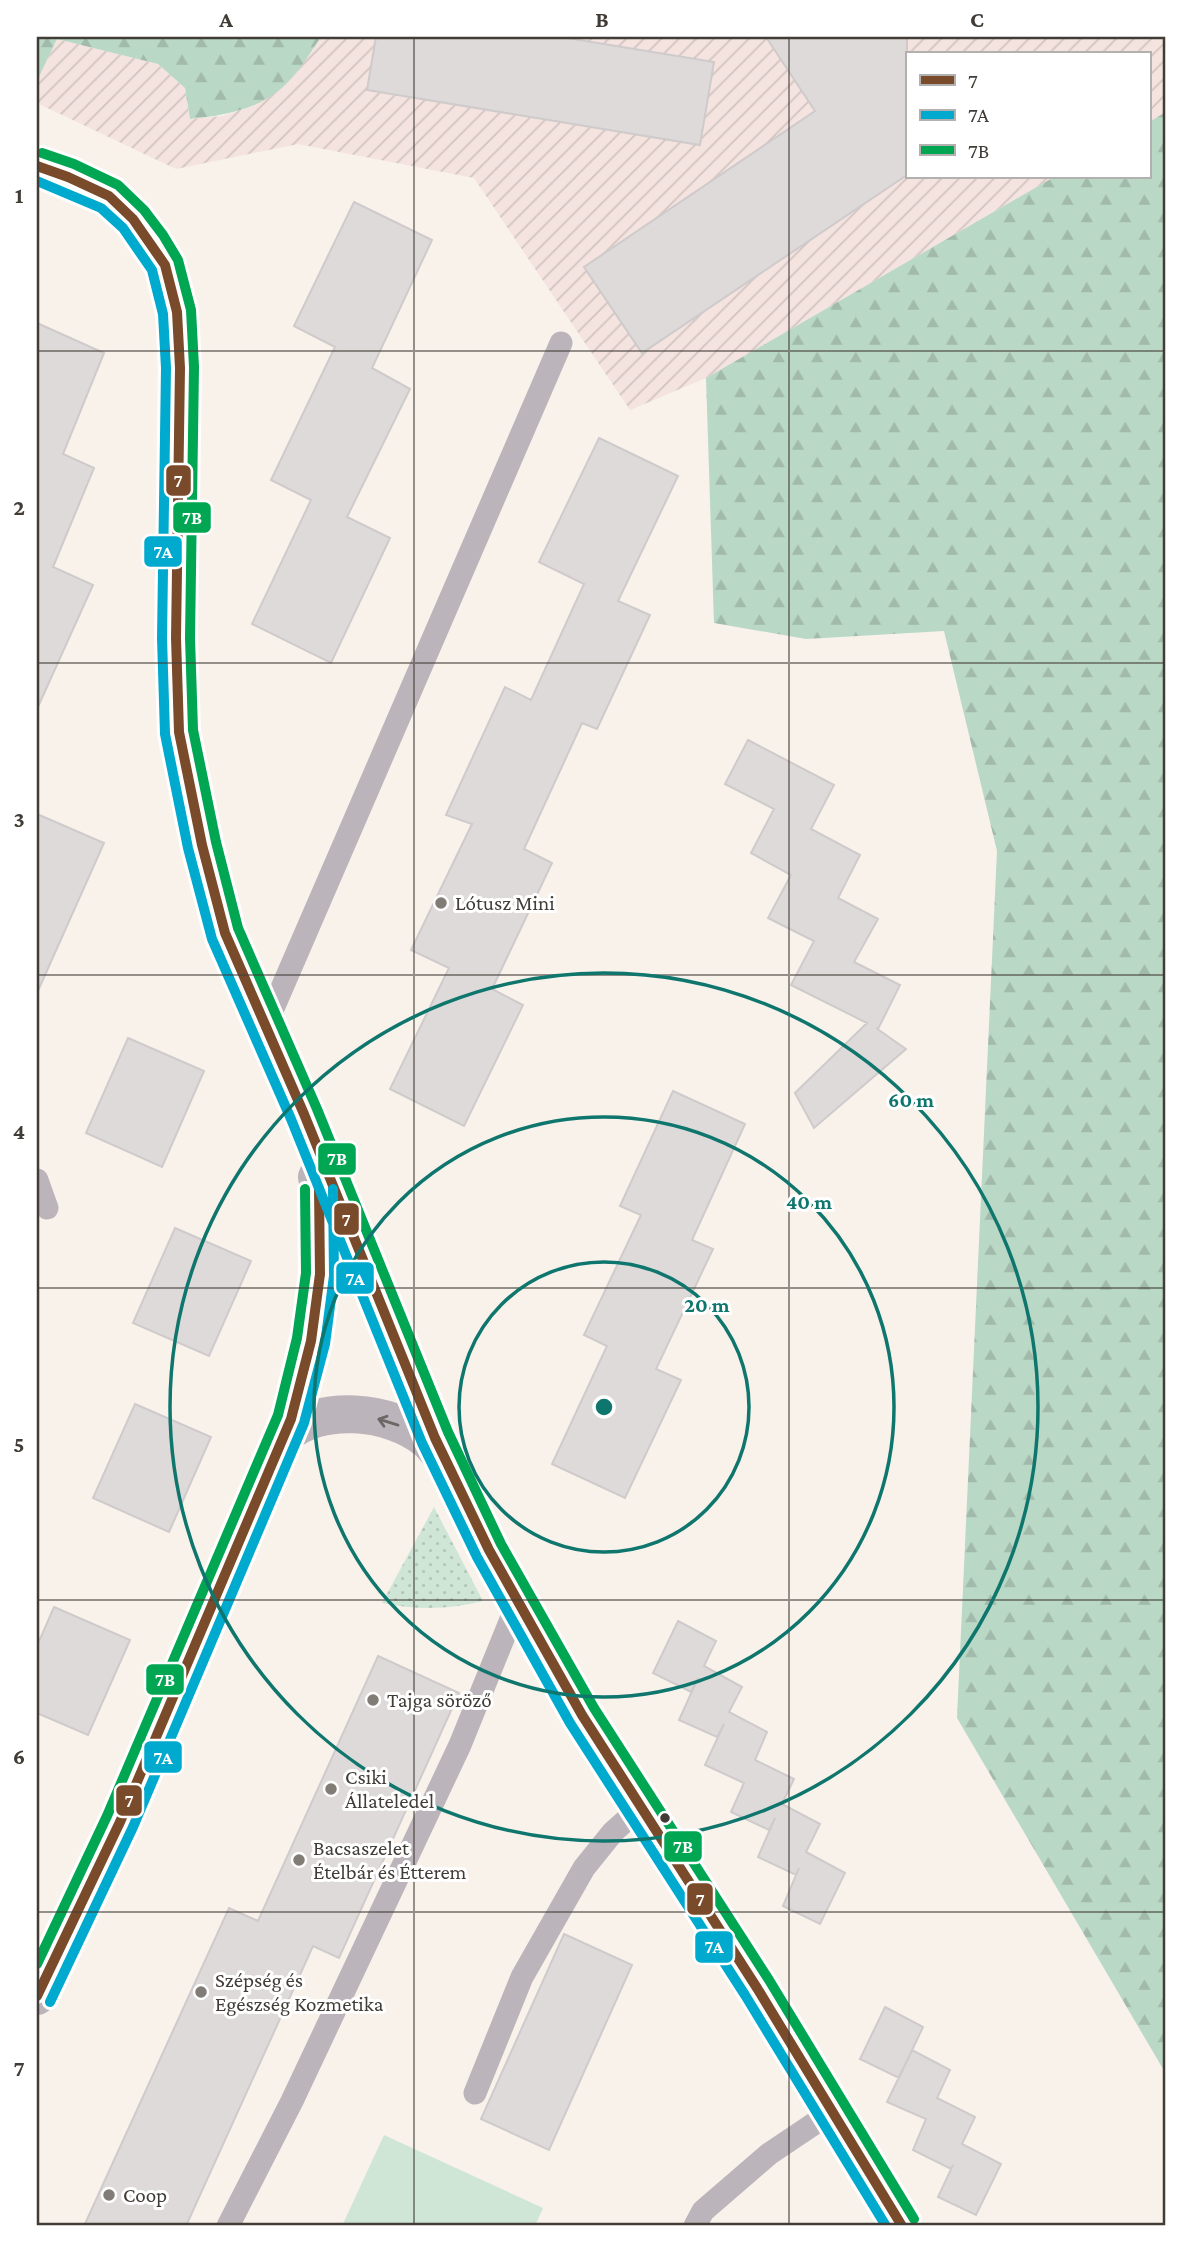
<svg xmlns="http://www.w3.org/2000/svg" width="1203" height="2263" font-family="'Crimson Pro',serif">
<defs>
<pattern id="industrial-furrows" width="10" height="10" patternUnits="userSpaceOnUse" patternTransform="scale(1.75)"><rect width="10" height="10" fill="#f4e3df"/><path d="M-1 1l2-2M0 10L10 0M9 11l2-2" fill="none" stroke="#d2c4c0"/></pattern>
<pattern id="forest-firs" width="22" height="20" patternUnits="userSpaceOnUse" patternTransform="scale(1.75)"><rect width="22" height="20" fill="#bad8c6"/><path d="M5 1l3.5 6h-7zM16 11l3.5 6h-7z" fill="#a1baab"/></pattern>
<pattern id="park-dots" width="8" height="8" patternUnits="userSpaceOnUse" patternTransform="scale(1.75)"><rect width="8" height="8" fill="#cfe6d7"/><path d="M2 2h.1M6 6h.1" fill="none" stroke="#b3c6b9" stroke-width="1.8" stroke-linecap="round"/></pattern>
</defs>
<rect width="100%" height="100%" fill="#f8f2eb"/>
<path fill="url(#industrial-furrows)" d="M 321,37 L 1166,37 L 1166,112 L 1149,122 L 1149,54 L 907,54 L 907,177 L 1054,177 L 706,378 L 630,410 L 474,178 L 298,144 L 176,169 L 37,103 L 37,81 L 57,39 L 158,64 L 185,88 L 190,119 L 222,116 L 251,107 L 289,81 Z"/>
<path fill="url(#forest-firs)" d="M 37,37 L 321,37 C 311,51 301,69 289,81 C 263,109 226,115 190,119 L 185,88 L 158,64 L 57,39 L 37,81 Z
M 1166,112 L 1166,2074 L 957,1718 L 997,851 L 944,631 L 806,639 L 714,623 L 706,378 L 1054,177 L 1149,177 L 1149,122 Z"/>
<path fill="url(#park-dots)" d="M 434,1507 L 483,1601 C 449,1610 416,1610 382,1603 Z"/>
<path fill="#cfe6d7" d="M 384,2135 L 543,2208 L 535,2226 L 342,2226 Z"/>
<path fill="#dfdada" stroke="#cfcacb" stroke-width="2" d="M 376,37 L 561,37 L 714,62 L 700,145 L 367,90 Z
M 766,37 L 907,37 L 907,175 L 642,353 L 584,267 L 815,111 Z
M 354,202 L 432,240 L 372,368 L 410,389 L 347,517 L 390,538 L 331,663 L 252,624 L 311,500 L 271,480 L 335,347 L 294,326 Z
M 37,323 L 104,353 L 63,454 L 94,468 L 53,567 L 93,585 L 37,709 Z
M 599,438 L 678,476 L 618,601 L 650,615 L 597,729 L 582,723 L 524,849 L 552,863 L 492,989 L 523,1005 L 464,1126 L 390,1089 L 449,968 L 411,950 L 472,824 L 446,815 L 505,687 L 531,700 L 584,584 L 539,562 Z
M 748,740 L 834,785 L 811,829 L 860,855 L 838,898 L 878,919 L 854,962 L 900,985 L 878,1029 L 876,1028 L 906,1049 L 814,1128 L 795,1093 L 867,1023 L 791,985 L 814,941 L 768,918 L 791,875 L 751,853 L 774,809 L 725,784 Z
M 37,814 L 104,843 L 37,993 Z
M 128,1038 L 204,1071 L 162,1167 L 86,1133 Z
M 673,1091 L 745,1124 L 692,1240 L 713,1249 L 656,1369 L 681,1380 L 625,1498 L 552,1464 L 607,1346 L 584,1335 L 641,1215 L 620,1206 Z
M 175,1228 L 251,1261 L 209,1356 L 133,1323 Z
M 135,1404 L 211,1437 L 169,1532 L 93,1498 Z
M 54,1607 L 130,1640 L 88,1735 L 37,1713 L 37,1646 Z
M 678,1621 L 716,1641 L 704,1666 L 742,1687 L 729,1712 L 767,1732 L 755,1760 L 794,1779 L 782,1804 L 820,1824 L 806,1852 L 845,1873 L 820,1924 L 783,1906 L 799,1868 L 796,1875 L 758,1857 L 775,1818 L 769,1830 L 731,1812 L 744,1783 L 705,1765 L 724,1724 L 717,1737 L 679,1720 L 698,1678 L 691,1692 L 653,1673 Z
M 378,1656 L 459,1693 L 339,1958 L 313,1946 L 186,2226 L 84,2226 L 229,1908 L 258,1921 Z
M 564,1934 L 632,1965 L 549,2150 L 481,2119 Z
M 885,2007 L 923,2027 L 899,2078 L 860,2059 Z
M 912,2050 L 950,2070 L 937,2098 L 975,2117 L 962,2144 L 1001,2164 L 976,2215 L 938,2197 L 953,2165 L 951,2169 L 913,2150 L 926,2119 L 887,2102 Z"/>
<g fill="none" stroke-linecap="round" stroke-linejoin="round">
<path stroke="#bcb4bb" stroke-width="23" d="M 265,1027 L 561,343
M 37,1180 L 47,1208
M 475,2093 L 522,1977 L 584,1868 L 613,1832 L 641,1807
M 228,2226 L 292,2101 L 460,1745 L 518,1602
M 695,2226 L 703,2211 L 769,2154 L 833,2111"/>
<path stroke="#bcb4bb" stroke-width="38" d="M 37,166 L 68,177 L 109,196 L 133,219 L 151,242 L 165,265 L 177,312 L 180,368 L 176,638 L 179,732 L 202,845 L 225,933 L 304,1114 L 435,1438 L 489,1550 L 582,1715 L 757,1988 L 902,2226
M 284,1436 C 319,1403 391,1410 427,1440 C 433,1445 437,1451 442,1457
M 37,1996 L 120,1822 L 291,1419 L 311,1341 L 320,1274 L 320,1195 L 317,1177"/>
<g stroke="#fff" stroke-width="16">
<path id="bus-1" d="M 37,166 L 68,177 L 109,196 L 133,219 L 165,265 L 177,312 L 180,368 L 176,638 L 179,732 L 202,845 L 225,933 L 304,1114 L 435,1438 L 489,1550 L 582,1715 L 757,1988 L 902,2226
M 37,1996 L 120,1822 L 291,1419 L 311,1341 L 320,1274 L 319,1189"/>
</g>
<g stroke="#fff" stroke-width="16">
<path id="bus-2" d="M 37,181 L 101,208 L 123,228 L 152,270 L 163,314 L 166,368 L 162,638 L 165,734 L 188,848 L 212,939 L 291,1119 L 422,1443 L 477,1557 L 570,1723 L 745,1995 L 886,2226
M 50,2002 L 133,1827 L 304,1423 L 325,1344 L 334,1276 L 333,1189"/>
</g>
<g stroke="#fff" stroke-width="16">
<path id="bus-3" d="M 42,153 L 74,164 L 118,185 L 144,210 L 163,235 L 178,260 L 191,310 L 194,367 L 190,638 L 193,730 L 216,842 L 238,928 L 317,1109 L 448,1432 L 501,1544 L 594,1708 L 769,1980 L 914,2219
M 37,1964 L 107,1816 L 278,1415 L 297,1338 L 306,1273 L 305,1189"/>
</g>
<use href="#bus-1" stroke="#7a4b2a" stroke-width="10"/>
<use href="#bus-2" stroke="#00a9ce" stroke-width="10"/>
<use href="#bus-3" stroke="#00a651" stroke-width="10"/>
</g>
<defs><path id="oneway-shaft" d="M-6 0H5M1.5-3L5.5 0L1.5 3" fill="none" stroke-width="1.6" stroke-linecap="round" stroke-linejoin="round" transform="scale(1.75)"/></defs>
<use stroke="#6c6665" href="#oneway-shaft" transform="translate(388 1422) rotate(-163)"/>
<path fill="none" stroke="#413c36" stroke-width="2" stroke-opacity="0.55" d="M 414,37 L 414,2226M 789,37 L 789,2226M 37,351 L 1166,351M 37,663 L 1166,663M 37,975 L 1166,975M 37,1288 L 1166,1288M 37,1600 L 1166,1600M 37,1912 L 1166,1912"/>
<g fill="none" stroke="#0f766e" stroke-width="3.5">
<circle cx="604" cy="1407" r="145"/>
<circle cx="604" cy="1407" r="290"/>
<circle cx="604" cy="1407" r="434"/>
</g>
<g fill="#817c75" stroke="#fff" stroke-width="2.5">
<circle cx="441" cy="903" r="7"/>
<circle cx="373" cy="1700" r="7"/>
<circle cx="331" cy="1789" r="7"/>
<circle cx="299" cy="1860" r="7"/>
<circle cx="201" cy="1992" r="7"/>
<circle cx="109" cy="2195" r="7"/>
</g>
<circle fill="#413c36" stroke="#fff" stroke-width="2.5" cx="665" cy="1818" r="6"/>
<g text-anchor="middle" stroke-width="6" stroke-linejoin="round" paint-order="stroke">
<g font-size="21" fill="#413c36" stroke="#fff" text-anchor="start">
<text x="455" y="910">Lótusz Mini</text>
<text x="387" y="1707">Tajga söröző</text>
<text x="345" y="1784">Csiki<tspan x="345" dy="24">Állateledel</tspan></text>
<text x="313" y="1855">Bacsaszelet<tspan x="313" dy="24">Ételbár és Étterem</tspan></text>
<text x="215" y="1987">Szépség és<tspan x="215" dy="24">Egészség Kozmetika</tspan></text>
<text x="123" y="2202">Coop</text>
</g>
</g>
<circle cx="604" cy="1407" r="10" fill="#0f766e" stroke="#fff" stroke-width="3.5"/>
<g font-size="21" text-anchor="middle" font-weight="bold" fill="#0f766e" stroke="#fff" stroke-width="6" stroke-linejoin="round" paint-order="stroke">
<text x="911" y="1107">60 m</text>
<text x="809" y="1209">40 m</text>
<text x="707" y="1312">20 m</text>
</g>
<g stroke="#fff" stroke-width="2.5">
<rect x="165" y="464" width="27" height="33" rx="7" fill="#7a4b2a"/>
<rect x="172" y="501" width="40" height="33" rx="7" fill="#00a651"/>
<rect x="143" y="535" width="40" height="33" rx="7" fill="#00a9ce"/>
<rect x="317" y="1142" width="40" height="34" rx="7" fill="#00a651"/>
<rect x="333" y="1202" width="27" height="34" rx="7" fill="#7a4b2a"/>
<rect x="335" y="1261" width="40" height="34" rx="7" fill="#00a9ce"/>
<rect x="145" y="1663" width="40" height="33" rx="7" fill="#00a651"/>
<rect x="143" y="1740" width="40" height="34" rx="7" fill="#00a9ce"/>
<rect x="115" y="1784" width="28" height="33" rx="7" fill="#7a4b2a"/>
<rect x="663" y="1830" width="40" height="33" rx="7" fill="#00a651"/>
<rect x="686" y="1882" width="28" height="34" rx="7" fill="#7a4b2a"/>
<rect x="694" y="1930" width="40" height="34" rx="7" fill="#00a9ce"/>
</g>
<g font-size="19" text-anchor="middle" font-weight="bold" fill="#fff">
<text x="178" y="487">7</text>
<text x="192" y="524">7B</text>
<text x="163" y="558">7A</text>
<text x="337" y="1165">7B</text>
<text x="346" y="1226">7</text>
<text x="355" y="1285">7A</text>
<text x="165" y="1686">7B</text>
<text x="163" y="1764">7A</text>
<text x="129" y="1807">7</text>
<text x="683" y="1853">7B</text>
<text x="700" y="1906">7</text>
<text x="714" y="1953">7A</text>
</g>
<rect width="1203" height="2263" fill="none" stroke="#ffffff" stroke-width="77"/>
<rect x="906" y="52" width="245" height="126" fill="#ffffff" stroke="#b3b1af" stroke-width="2"/>
<rect x="920" y="75" width="35" height="10" fill="#7a4b2a" stroke="#b3b1af" stroke-width="2"/>
<text x="968" y="88" font-size="21" fill="#413c36">7</text>
<rect x="920" y="110" width="35" height="10" fill="#00a9ce" stroke="#b3b1af" stroke-width="2"/>
<text x="968" y="122" font-size="21" fill="#413c36">7A</text>
<rect x="920" y="145" width="35" height="10" fill="#00a651" stroke="#b3b1af" stroke-width="2"/>
<text x="968" y="158" font-size="21" fill="#413c36">7B</text>
<rect x="38" y="38" width="1126" height="2186" fill="none" stroke="#413c36" stroke-width="2.5"/>
<g font-size="23" text-anchor="middle" font-weight="bold" fill="#413c36">
<text x="226" y="27">A</text>
<text x="602" y="27">B</text>
<text x="977" y="27">C</text>
<text x="19" y="203">1</text>
<text x="19" y="515">2</text>
<text x="19" y="827">3</text>
<text x="19" y="1139">4</text>
<text x="19" y="1452">5</text>
<text x="19" y="1764">6</text>
<text x="19" y="2076">7</text>
</g>
</svg>
